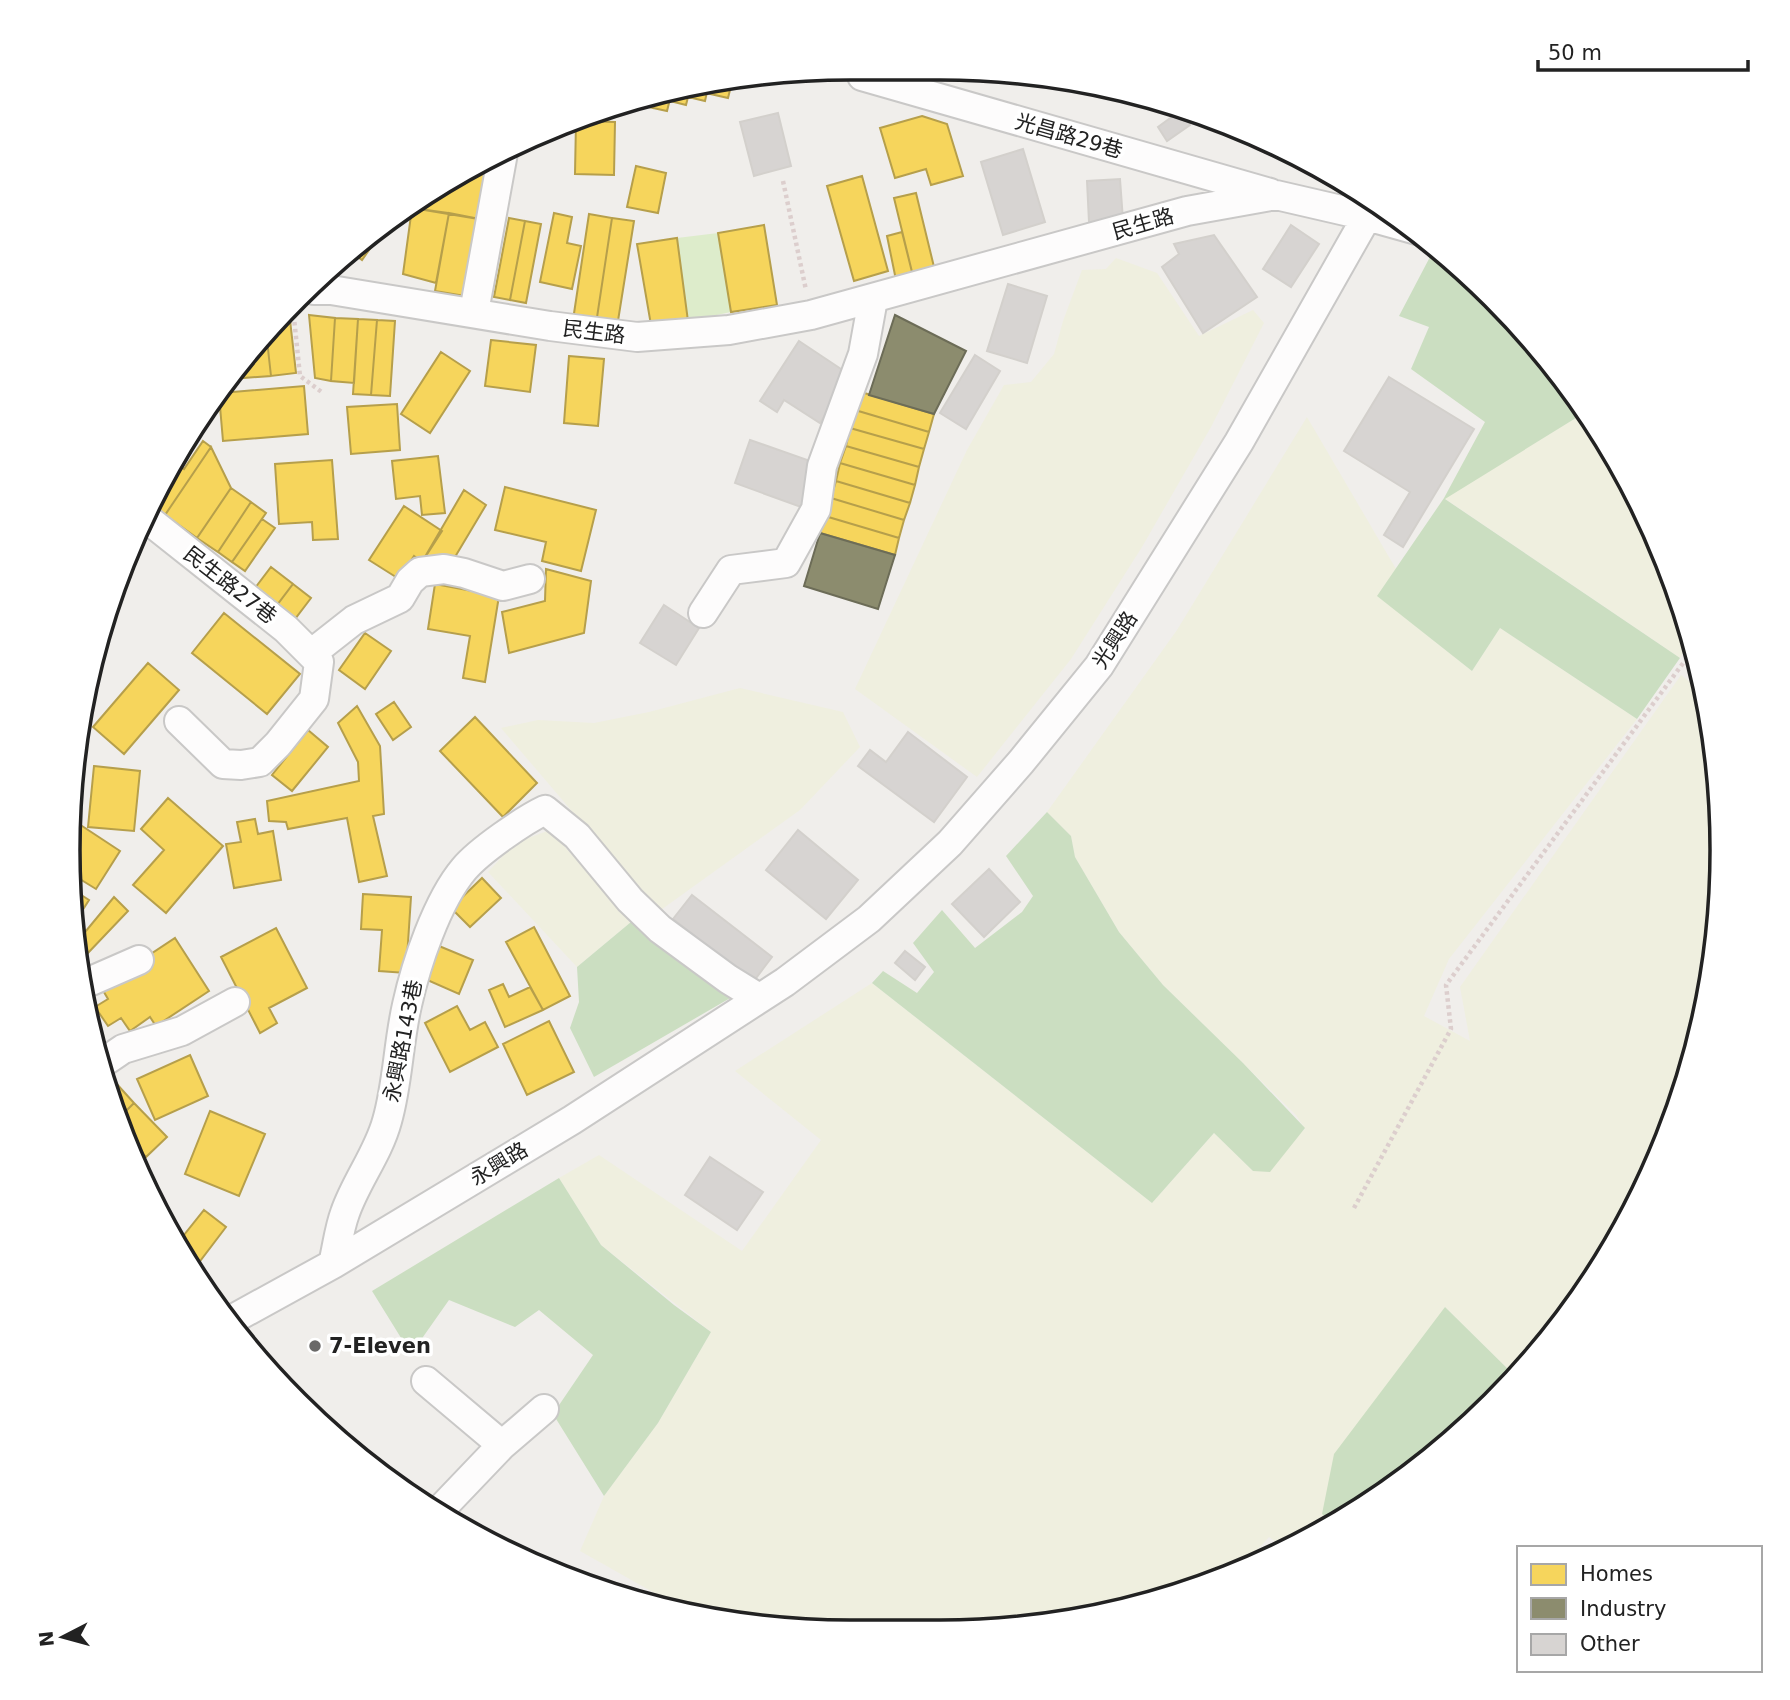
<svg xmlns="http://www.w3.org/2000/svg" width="1790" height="1700" font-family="'DejaVu Sans','Noto Sans TC',sans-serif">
<rect width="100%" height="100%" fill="#f0eeeb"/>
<path fill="#efefdf" d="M 1116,258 L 1157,273 L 1199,336 L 1253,310 L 1264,323 L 1211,427 L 1142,547 L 1071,659 L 977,777 L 855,689 L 967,450 L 1004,385 L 1031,382 L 1054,354 L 1063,321 L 1082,270 L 1106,269 Z
M 1584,413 L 1617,459 L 1680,599 L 1690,642 L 1680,658 L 1444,498 Z
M 1307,417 L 1396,569 L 1378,596 L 1472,671 L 1500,628 L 1637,719 L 1449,959 L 1424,1016 L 1470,1041 L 1460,987 L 1681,675 L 1701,690 L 1715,748 L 1720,902 L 1695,1053 L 1641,1196 L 1560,1326 L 1514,1375 L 1445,1307 L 1322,1514 L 1335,1524 L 1284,1548 L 1269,1537 L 1241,1568 L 1191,1590 L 1042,1625 L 850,1632 L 697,1617 L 580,1551 L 604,1496 L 658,1423 L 711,1332 L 601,1245 L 559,1178 L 599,1155 L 742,1251 L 821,1140 L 735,1071 L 872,983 L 1152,1203 L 1214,1133 L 1253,1171 L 1305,1129 L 1296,1115 L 1163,985 L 1119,932 L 1075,857 L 1071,836 L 1047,812 L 1177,630 Z
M 740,688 L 843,712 L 860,747 L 800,810 L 658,912 L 501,728 L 538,720 L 594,723 L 649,712 Z
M 550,830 L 631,922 L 577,967 L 488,872 L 515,843 Z"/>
<path fill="#ddeccb" d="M 718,233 L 731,312 L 688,321 L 677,238 Z"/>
<path fill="#cbdec1" d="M 1431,255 L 1449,260 L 1528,335 L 1584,413 L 1445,499 L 1680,658 L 1637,719 L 1500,628 L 1472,671 L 1377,596 L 1444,498 L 1485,422 L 1411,369 L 1429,327 L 1399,316 Z
M 1047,812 L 1071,836 L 1075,857 L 1119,932 L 1163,985 L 1243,1063 L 1305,1128 L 1270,1172 L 1253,1171 L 1214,1133 L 1152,1203 L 872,983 L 883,971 L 917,993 L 934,972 L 913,943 L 942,910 L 975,948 L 1022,912 L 1033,896 L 1006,856 Z
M 631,922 L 732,997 L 594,1077 L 570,1028 L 579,1002 L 577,967 Z
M 559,1178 L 601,1245 L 674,1305 L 711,1332 L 658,1423 L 604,1496 L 553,1414 L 593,1355 L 539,1310 L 515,1327 L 449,1300 L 411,1354 L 372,1291 Z
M 1445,1307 L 1514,1375 L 1455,1438 L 1335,1524 L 1322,1514 L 1334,1454 Z"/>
<path fill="#f6d55c" stroke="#b69f4b" stroke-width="2" d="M 765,80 L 730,89 L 732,82 Z
M 732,82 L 728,98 L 706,93 L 709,83 Z
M 697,83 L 709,83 L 705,101 L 688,97 L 691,85 Z
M 691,85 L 686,105 L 670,101 L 672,91 Z
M 672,91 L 667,111 L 653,108 L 656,96 Z
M 656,96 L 653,108 L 633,103 Z
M 922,116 L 947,124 L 963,176 L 931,185 L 926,169 L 895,178 L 880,128 Z
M 576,121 L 615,122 L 614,175 L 575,174 Z
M 496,157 L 485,220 L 412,208 L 415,200 Z
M 636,166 L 666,173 L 658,213 L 627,207 Z
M 862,176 L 888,271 L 854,281 L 827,186 Z
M 916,193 L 935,271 L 913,276 L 894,198 Z
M 412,208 L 449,213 L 436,283 L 403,274 Z
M 449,213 L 485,220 L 471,297 L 435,291 Z
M 554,213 L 572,217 L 567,243 L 581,246 L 572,289 L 540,282 Z
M 589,214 L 612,218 L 596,324 L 573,320 Z
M 509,218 L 525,221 L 510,300 L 494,297 Z
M 612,218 L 634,221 L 617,327 L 596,324 Z
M 525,221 L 541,224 L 526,303 L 510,300 Z
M 764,225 L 777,305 L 731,312 L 718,233 Z
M 386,226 L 362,260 L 354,254 Z
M 902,232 L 913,276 L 896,280 L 887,236 Z
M 677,238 L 688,321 L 651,325 L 637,244 Z
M 289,311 L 296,373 L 271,376 L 266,331 Z
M 309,315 L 335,318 L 331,381 L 315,378 Z
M 335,318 L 358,319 L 354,383 L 331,381 Z
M 358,319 L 377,320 L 371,395 L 353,394 Z
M 377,320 L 395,321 L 390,396 L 371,395 Z
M 266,331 L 271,376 L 230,379 L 263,334 Z
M 491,340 L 536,345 L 530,392 L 485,386 Z
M 441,352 L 470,371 L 430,433 L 401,414 Z
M 569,356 L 604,359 L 598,426 L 564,423 Z
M 304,386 L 308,434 L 223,441 L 219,395 L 221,393 Z
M 861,392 L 934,414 L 929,432 L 855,410 Z
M 397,404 L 400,450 L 351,454 L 347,407 Z
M 855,410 L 929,432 L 924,449 L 850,428 Z
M 850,428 L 924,449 L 919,467 L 846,446 Z
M 203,441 L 211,447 L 165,515 L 152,506 L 172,461 L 184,469 Z
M 846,446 L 919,467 L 915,485 L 840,463 Z
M 211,447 L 231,488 L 197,538 L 165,515 Z
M 438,456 L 445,513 L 422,515 L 420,496 L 396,499 L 392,461 Z
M 332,460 L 338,539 L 313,540 L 312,522 L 279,524 L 275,464 Z
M 840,463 L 915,485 L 910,503 L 836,481 Z
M 836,481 L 910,503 L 904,520 L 831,498 Z
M 505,487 L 596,510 L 581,571 L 542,561 L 546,542 L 495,530 Z
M 231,488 L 251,502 L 218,552 L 197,538 Z
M 464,490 L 486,505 L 452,562 L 422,562 Z
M 831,498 L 904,520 L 899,538 L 825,516 Z
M 251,502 L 266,513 L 232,562 L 218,552 Z
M 404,506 L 442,531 L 422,562 L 414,556 L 399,579 L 369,560 Z
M 825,516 L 899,538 L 895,555 L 820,533 Z
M 262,519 L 275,528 L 245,571 L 232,562 Z
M 271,567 L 293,584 L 277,605 L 255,588 Z
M 546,569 L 591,581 L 584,633 L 509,653 L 502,612 L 545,601 Z
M 293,584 L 311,598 L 295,619 L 277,605 Z
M 435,584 L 499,596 L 485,682 L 463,678 L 470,636 L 428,629 Z
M 224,613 L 300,674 L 267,714 L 192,653 Z
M 365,633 L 391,651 L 365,689 L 339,670 Z
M 148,663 L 179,690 L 124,754 L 93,727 Z
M 394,702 L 411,727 L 393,740 L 376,714 Z
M 357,706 L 380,746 L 384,814 L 373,816 L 387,876 L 359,882 L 347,818 L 288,829 L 286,822 L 269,821 L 267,801 L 359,781 L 358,762 L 338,723 Z
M 475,717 L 537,783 L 503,817 L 440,751 Z
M 308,730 L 328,747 L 292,791 L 272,775 Z
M 94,766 L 140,771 L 134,831 L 88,827 Z
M 168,798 L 223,846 L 166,913 L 133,885 L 164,850 L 141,829 Z
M 255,819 L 258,834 L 273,831 L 281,880 L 234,888 L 226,844 L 241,842 L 237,822 Z
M 76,822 L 120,851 L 96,889 L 75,876 Z
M 482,878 L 501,898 L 470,927 L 451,908 Z
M 75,891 L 89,900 L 75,922 Z
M 363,894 L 411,897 L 406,973 L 379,971 L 382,930 L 361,929 Z
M 114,897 L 128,911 L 87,954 L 76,943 Z
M 534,927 L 570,996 L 543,1010 L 506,942 Z
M 276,928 L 307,988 L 269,1008 L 277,1023 L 260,1033 L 221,957 Z
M 175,938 L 209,991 L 156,1026 L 150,1017 L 130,1031 L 121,1018 L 108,1026 L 95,1007 L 108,999 L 101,987 Z
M 439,946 L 473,960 L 459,994 L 425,979 Z
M 503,984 L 509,997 L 530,987 L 543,1010 L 505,1027 L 489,990 Z
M 457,1006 L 470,1030 L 485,1022 L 498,1047 L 450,1072 L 425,1023 Z
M 549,1021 L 574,1072 L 527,1095 L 503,1044 Z
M 190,1055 L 208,1096 L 155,1120 L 137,1079 Z
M 115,1082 L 134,1103 L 118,1119 L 107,1090 Z
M 134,1103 L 167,1137 L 146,1157 L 125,1136 L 118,1119 Z
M 210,1111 L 265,1134 L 239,1196 L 185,1174 Z
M 204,1210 L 226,1227 L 194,1269 L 176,1245 Z"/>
<path fill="#8c8c6e" stroke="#6c6c57" stroke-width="2" d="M 895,315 L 966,351 L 934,414 L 869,395 Z
M 820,533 L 895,555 L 878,609 L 804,586 Z"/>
<path fill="#d7d4d2" stroke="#d3d0cc" stroke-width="2" d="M 950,72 L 949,79 L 927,73 Z
M 1180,111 L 1190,125 L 1167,141 L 1158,127 Z
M 778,113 L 791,166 L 754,176 L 740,122 Z
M 1023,149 L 1045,222 L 1003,235 L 981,162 Z
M 1120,179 L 1123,220 L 1089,222 L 1087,181 Z
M 1291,225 L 1319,244 L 1291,287 L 1263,269 Z
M 1214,235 L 1257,297 L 1203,333 L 1162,267 L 1179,254 L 1174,244 Z
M 1008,284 L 1047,296 L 1027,363 L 987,351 Z
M 799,341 L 850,375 L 820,423 L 784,400 L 777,412 L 760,401 Z
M 975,355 L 1000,371 L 966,429 L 940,413 Z
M 1389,377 L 1474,429 L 1403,547 L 1384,535 L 1410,492 L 1344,451 Z
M 750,440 L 816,463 L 801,507 L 735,483 Z
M 664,605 L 699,628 L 676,665 L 640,643 Z
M 908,732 L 967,777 L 934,822 L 858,766 L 870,750 L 886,762 Z
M 798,830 L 858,880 L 826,919 L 766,870 Z
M 989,869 L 1020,902 L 984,937 L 952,904 Z
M 692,895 L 772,957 L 753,982 L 673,919 Z
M 905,951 L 925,967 L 915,980 L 895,963 Z
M 710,1157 L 763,1192 L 737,1230 L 685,1195 Z"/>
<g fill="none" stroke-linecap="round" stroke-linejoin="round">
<g stroke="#c9c8c7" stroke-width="32">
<path id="minor" d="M 862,76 L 1270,193
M 314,290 L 331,290 L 550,326 L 637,337 L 729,330 L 811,315 L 1187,211 L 1276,195 L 1367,216 L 1417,230
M 474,312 L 503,153
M 146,518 L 286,629 L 319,662 L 314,699 L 278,744 L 260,762 L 241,765 L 223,764 L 179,721
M 703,613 L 731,570 L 786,563 L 816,509 L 822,466 L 863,354 L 873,299
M 312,653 L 354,620 L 400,598 L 410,581 L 420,572 L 444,569 L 464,573 L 503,586 L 530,579
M 81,979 L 91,981 L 139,960
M 101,1064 L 123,1049 L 182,1031 L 235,1002
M 333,1264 C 337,1248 339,1229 345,1213 C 356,1181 378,1154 387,1121 C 398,1083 398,1044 407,1005 C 416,964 437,901 464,869 C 479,851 524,820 545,810 L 577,836 L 630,900 L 660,929 L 728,979 L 759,998
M 233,1319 L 333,1264 L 572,1120 L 785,982 L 869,919 L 950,843 L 1021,762 L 1099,666 L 1239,442 L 1374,204
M 426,1381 L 502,1445 L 438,1512
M 502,1445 L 544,1409"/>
</g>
<path stroke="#dccecd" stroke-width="4.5" stroke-dasharray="3.5 3.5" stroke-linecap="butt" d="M 783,181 L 806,290
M 293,308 L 300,376 L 323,393
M 1354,1208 L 1451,1029 L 1446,985 L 1692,651"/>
<use href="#minor" stroke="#fdfcfc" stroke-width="28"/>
</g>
<circle fill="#6a6968" stroke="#fff" stroke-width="2.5" cx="315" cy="1346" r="7"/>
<g text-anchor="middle" stroke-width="7" stroke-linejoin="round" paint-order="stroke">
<g font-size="21" fill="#222" stroke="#fff">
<text transform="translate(1069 136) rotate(16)" y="7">光昌路29巷</text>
<text transform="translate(1143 224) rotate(-16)" y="7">民生路</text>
<text transform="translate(594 332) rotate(7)" y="7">民生路</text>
<text transform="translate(230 585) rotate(38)" y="7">民生路27巷</text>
<text transform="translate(1115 640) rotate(-57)" y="7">光興路</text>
<text transform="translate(403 1041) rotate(-79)" y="7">永興路143巷</text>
<text transform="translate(499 1164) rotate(-31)" y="7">永興路</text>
</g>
<g font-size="21" font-weight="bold" fill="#222" stroke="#fff" text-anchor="start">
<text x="329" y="1353">7-Eleven</text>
</g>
</g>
<path d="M0 0H1790V1700H0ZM850 80H940A770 770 0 0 1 1710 850V850A770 770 0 0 1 940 1620H850A770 770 0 0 1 80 850V850A770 770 0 0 1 850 80Z" fill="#fff" fill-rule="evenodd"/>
<path fill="none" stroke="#222" stroke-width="3.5" d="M850 80H940A770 770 0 0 1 1710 850V850A770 770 0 0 1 940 1620H850A770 770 0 0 1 80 850V850A770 770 0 0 1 850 80Z"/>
<rect x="1517" y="1546" width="245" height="126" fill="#ffffff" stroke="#a7a7a7" stroke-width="2"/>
<rect x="1531" y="1564" width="35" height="21" fill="#f6d55c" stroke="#a7a7a7" stroke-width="2"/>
<text x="1580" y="1581" font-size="21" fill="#222222">Homes</text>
<rect x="1531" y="1598" width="35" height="21" fill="#8c8c6e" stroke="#a7a7a7" stroke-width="2"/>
<text x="1580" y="1616" font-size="21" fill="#222222">Industry</text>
<rect x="1531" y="1634" width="35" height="21" fill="#d7d4d2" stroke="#a7a7a7" stroke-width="2"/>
<text x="1580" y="1651" font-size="21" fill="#222222">Other</text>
<g transform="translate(63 1637) rotate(264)" stroke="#ffffff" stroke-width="5" paint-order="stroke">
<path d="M0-5L12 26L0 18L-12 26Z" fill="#222222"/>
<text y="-10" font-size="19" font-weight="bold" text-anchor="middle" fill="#222222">N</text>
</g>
<path d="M1538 60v10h210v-10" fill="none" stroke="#222222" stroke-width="3.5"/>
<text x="1548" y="60" font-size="21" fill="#222222" stroke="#ffffff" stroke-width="5" paint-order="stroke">50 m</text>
</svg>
